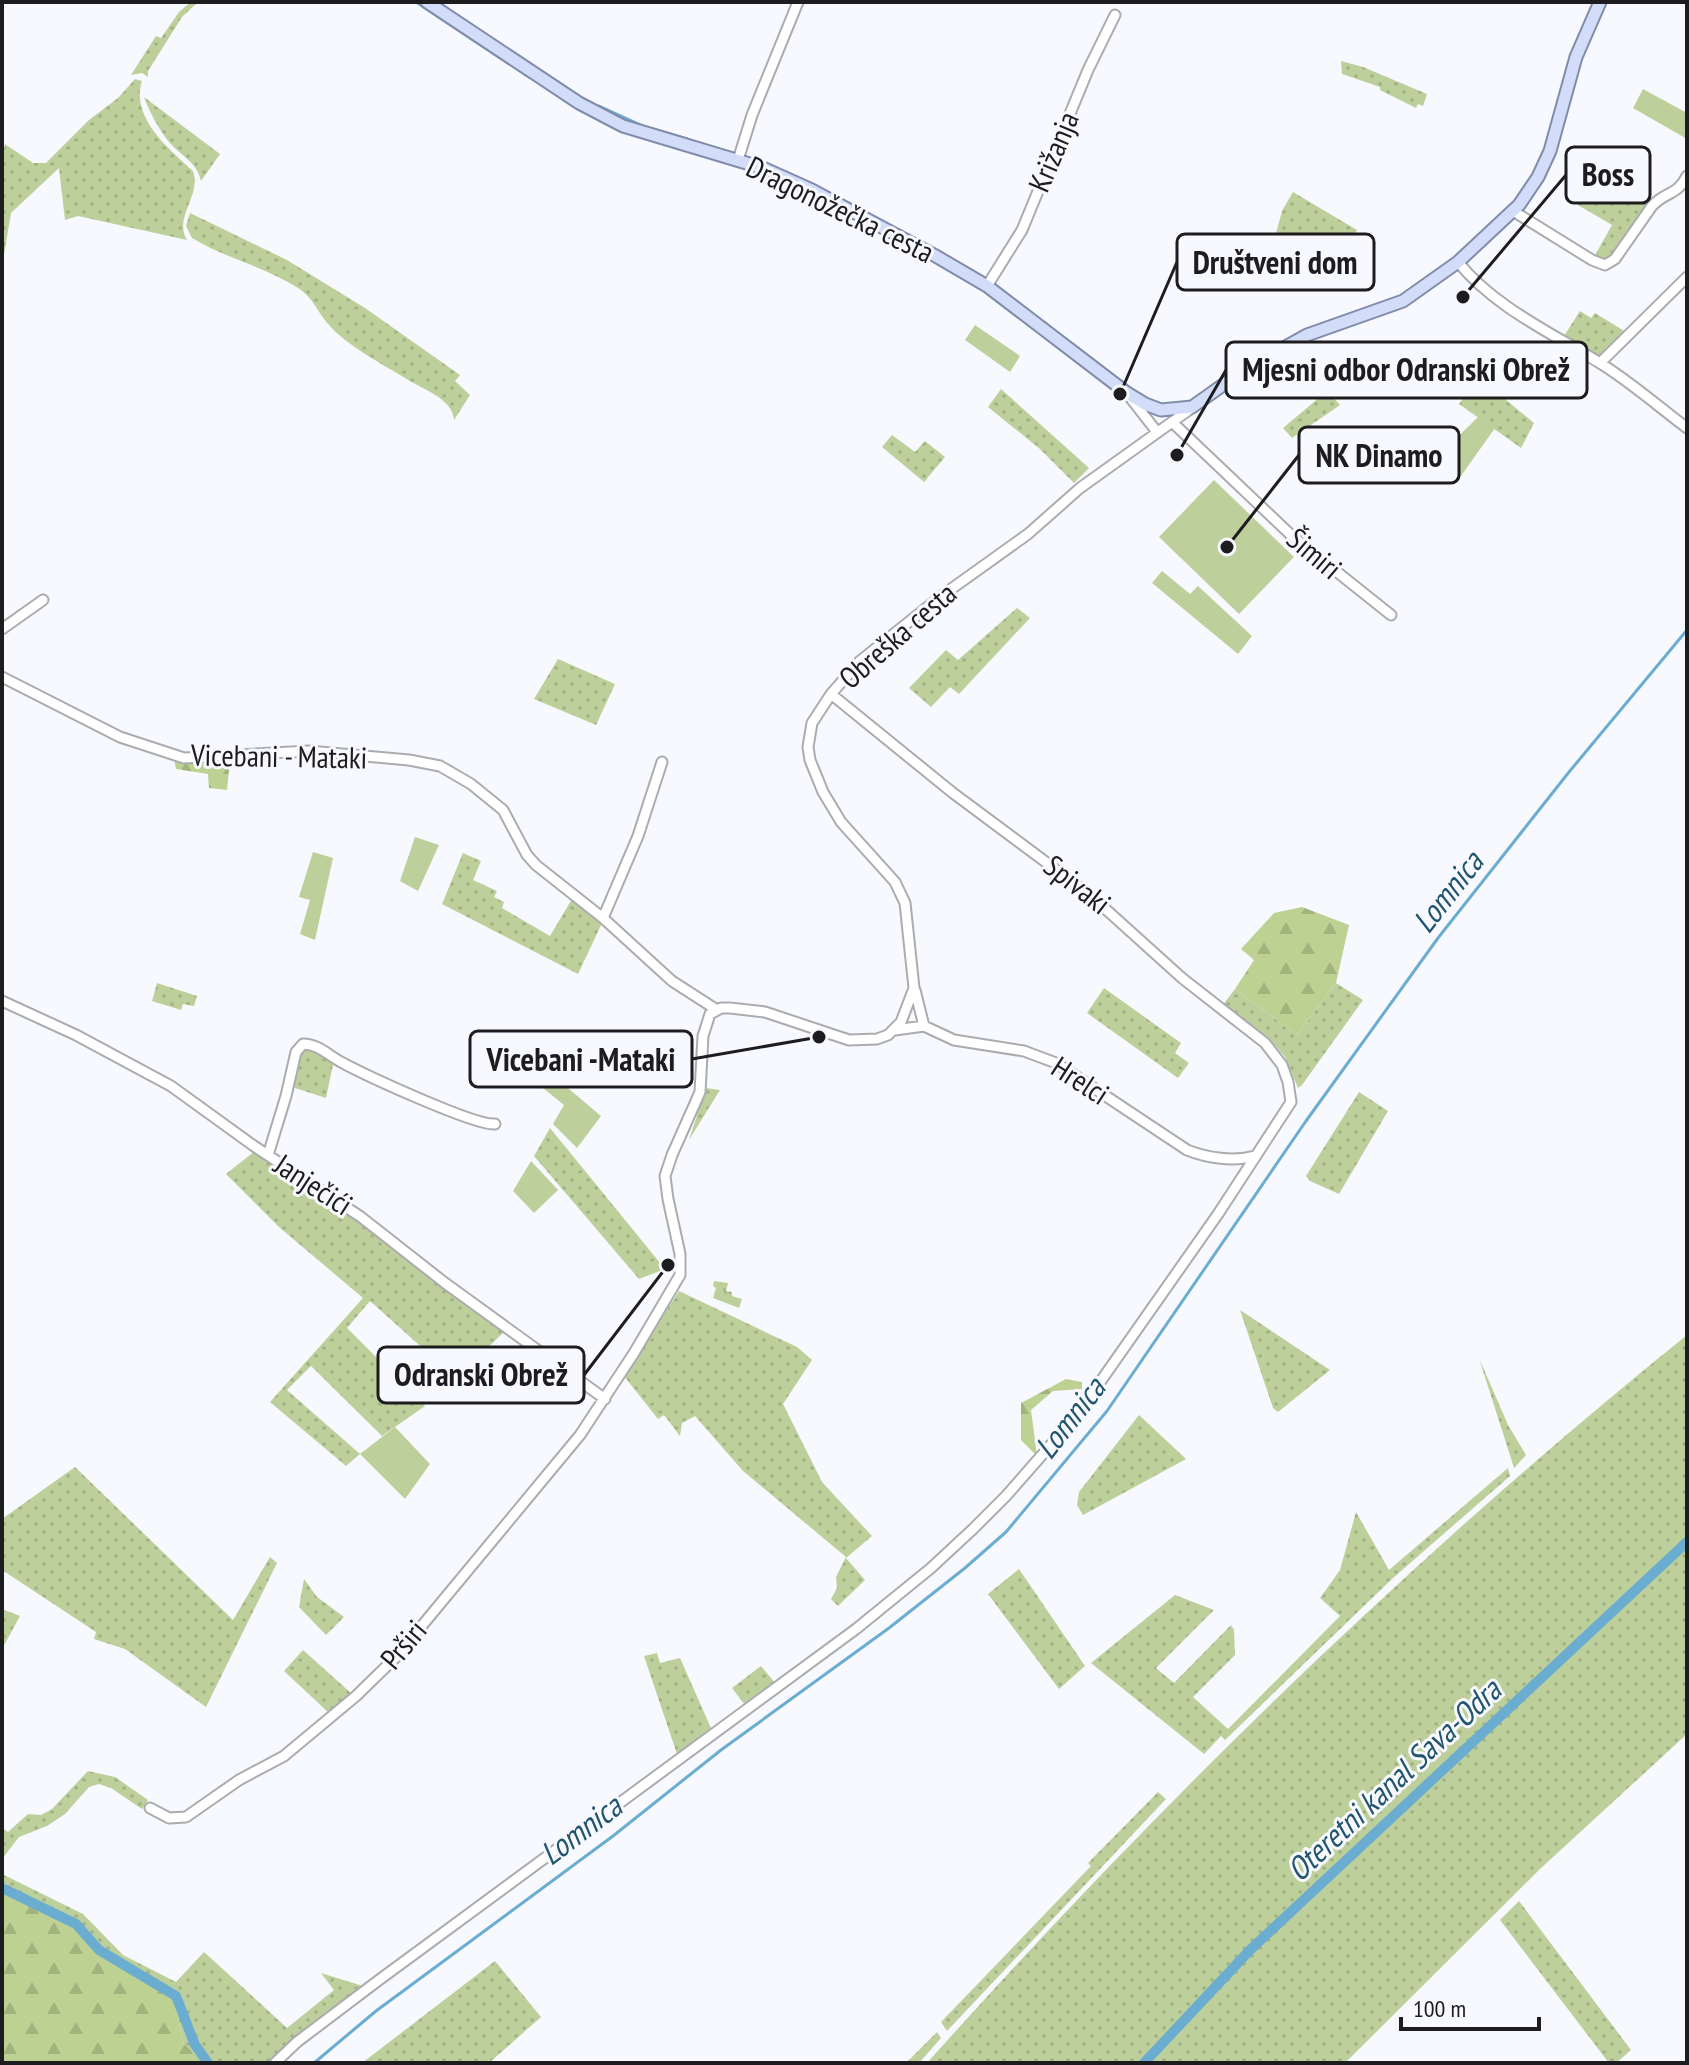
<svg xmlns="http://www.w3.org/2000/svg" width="1689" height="2065" font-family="'PT Sans Narrow',sans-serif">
<defs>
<pattern id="grass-dots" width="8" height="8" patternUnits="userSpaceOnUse" patternTransform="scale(2)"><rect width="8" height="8" fill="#bdcf9a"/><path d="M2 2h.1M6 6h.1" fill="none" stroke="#a2b184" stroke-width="1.8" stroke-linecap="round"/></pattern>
<pattern id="forest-firs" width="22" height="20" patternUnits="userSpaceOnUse" patternTransform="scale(2)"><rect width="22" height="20" fill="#bdd193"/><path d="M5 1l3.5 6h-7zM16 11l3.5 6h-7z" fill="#a2b37e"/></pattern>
<pattern id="park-tufts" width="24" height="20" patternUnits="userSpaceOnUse" patternTransform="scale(2)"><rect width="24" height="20" fill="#bdcf9a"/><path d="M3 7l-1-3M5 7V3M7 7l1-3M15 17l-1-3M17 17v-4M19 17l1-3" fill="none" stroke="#a2b184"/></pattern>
</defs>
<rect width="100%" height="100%" fill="#f8f9fe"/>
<path fill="url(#grass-dots)" d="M 191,2 L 198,2 L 182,17 L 148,71 L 148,77 L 142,73 L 131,75 L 156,36 L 161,38 L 179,12 Z
M 1341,61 L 1363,67 L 1427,94 L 1423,106 L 1418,104 L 1416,108 L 1380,90 L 1380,87 L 1342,74 Z
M 135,79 L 142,81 C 130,117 169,149 193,171 C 202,196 173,216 187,240 L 78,216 L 65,220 L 59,168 L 11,213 L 2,267 L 2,158 L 5,144 L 33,163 L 46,163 L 89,120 L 118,98 Z
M 144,97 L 220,154 L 201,181 C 197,162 181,156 169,142 C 158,128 150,113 144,97 Z
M 1597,171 L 1652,200 L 1606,261 L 1594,257 L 1612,225 L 1578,205 Z
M 1293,192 L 1357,230 L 1336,270 L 1275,237 L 1282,211 Z
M 190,213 L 287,260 L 365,308 L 460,375 L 455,381 L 470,395 L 454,420 C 453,398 421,389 405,378 C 382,364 346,345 329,325 C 317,312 314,298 298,288 C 265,267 225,258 192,238 L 186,226 Z
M 1580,311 L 1591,318 L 1595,313 L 1626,332 L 1600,357 L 1597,356 L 1564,336 Z
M 1481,375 L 1494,390 L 1534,423 L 1521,448 L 1459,404 Z
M 1001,389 L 1089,468 L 1074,483 L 1040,449 L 988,407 Z
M 1327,391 L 1340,405 L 1292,438 L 1283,428 Z
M 892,435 L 915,452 L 925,441 L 945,457 L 924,482 L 882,447 Z
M 1017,608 L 1030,618 L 959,694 L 950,687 L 931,707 L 909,688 L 946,650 L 958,660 Z
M 558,659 L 615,684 L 596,725 L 534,699 Z
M 463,853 L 481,861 L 473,880 L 497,891 L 494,897 L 504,902 L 502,908 L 550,936 L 572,899 L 602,923 L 578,974 L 442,904 Z
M 157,983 L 197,996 L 194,1006 L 183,1004 L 181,1010 L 152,1001 Z
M 1336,983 L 1363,1000 L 1302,1085 L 1298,1088 L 1285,1057 L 1273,1043 L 1222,1006 L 1235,989 L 1297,1035 Z
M 1104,988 L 1181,1043 L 1175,1053 L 1189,1063 L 1178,1078 L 1087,1013 Z
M 303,1048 L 313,1049 L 334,1060 L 326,1098 L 292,1087 Z
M 706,1088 L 720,1090 L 689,1140 Z
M 1359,1092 L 1388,1111 L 1339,1194 L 1310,1181 L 1306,1176 Z
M 550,1128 L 665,1269 L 639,1279 L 534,1156 Z
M 255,1151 L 330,1199 L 506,1330 L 456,1378 L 370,1301 L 347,1328 L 425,1406 L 382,1436 L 311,1366 L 287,1390 L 360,1454 L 346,1466 L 270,1402 L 363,1298 L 279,1227 L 226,1174 Z
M 679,1291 L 797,1347 L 812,1360 L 783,1404 L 822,1482 L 872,1536 L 846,1558 L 865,1580 L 838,1606 L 831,1599 L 837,1588 L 836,1577 L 846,1557 L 743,1471 L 695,1416 L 682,1423 L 680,1436 L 664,1415 L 658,1419 L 624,1376 Z
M 1240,1310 L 1330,1370 L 1278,1412 L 1273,1408 Z
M 1687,1335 L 1687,1734 L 1540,1869 L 1345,2063 L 927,2063 C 1161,1801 1414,1555 1687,1335 Z
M 1479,1358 L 1508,1425 L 1526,1455 L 1514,1468 Z
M 1139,1415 L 1186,1459 L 1083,1515 L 1077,1505 L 1079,1492 Z
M 75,1467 L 233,1620 L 270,1557 L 277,1563 L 206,1707 L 125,1649 L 94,1639 L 96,1632 L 2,1570 L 2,1519 Z
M 1508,1468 L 1510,1476 L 1393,1578 L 1225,1740 L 1221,1736 L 1204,1754 L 1091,1663 L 1175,1595 L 1214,1610 L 1156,1668 L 1174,1683 L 1231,1625 L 1234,1630 L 1235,1655 L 1193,1697 L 1228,1729 L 1340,1616 L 1320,1598 L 1340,1570 L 1356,1512 L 1389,1570 Z
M 1019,1569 L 1085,1666 L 1059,1689 L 988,1594 Z
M 304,1579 L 317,1597 L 344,1617 L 326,1635 L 299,1607 Z
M 2,1609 L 20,1616 L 2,1649 Z
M 303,1650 L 352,1694 L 329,1713 L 284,1671 Z
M 657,1653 L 660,1663 L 680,1658 L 711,1728 L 677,1754 L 644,1656 Z
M 761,1666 L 775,1683 L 745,1705 L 732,1688 Z
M 88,1771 L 115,1777 L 148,1800 L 142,1809 L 111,1788 L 99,1784 L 89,1787 L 65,1814 L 47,1826 L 19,1837 L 2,1859 L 2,1828 L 8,1832 L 28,1814 L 41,1815 L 52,1809 Z
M 1158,1792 L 1166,1799 L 947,2031 L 941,2022 L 1091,1866 L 1088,1863 Z
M 2,1874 L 83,1914 L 123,1955 L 176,1982 L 204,1952 L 287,2028 L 334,1990 L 321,1973 L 363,1986 L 269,2063 L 205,2063 L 183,2043 L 174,1996 L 149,1977 L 102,1957 L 79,1928 L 47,1914 L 9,1885 L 2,1884 Z
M 1519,1901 L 1631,2050 L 1616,2063 L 1609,2063 L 1500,1920 Z
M 495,1961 L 541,2017 L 489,2063 L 362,2063 Z
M 937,2032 L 941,2038 L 919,2063 L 906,2063 Z"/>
<path fill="url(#forest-firs)" d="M 174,759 L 185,762 L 230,760 L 227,790 L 209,788 L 208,774 L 176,769 Z
M 1302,907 L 1349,925 L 1336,983 L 1297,1035 L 1235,989 L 1254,960 L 1241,949 L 1274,913 Z
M 1066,1379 L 1082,1382 L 1082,1389 L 1053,1391 L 1031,1410 L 1037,1456 L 1021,1440 L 1021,1403 Z
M 2,1884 L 9,1885 L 47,1914 L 79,1928 L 102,1957 L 149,1977 L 174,1996 L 183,2043 L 205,2063 L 2,2063 Z"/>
<path fill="url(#park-tufts)" d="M 714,1281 L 728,1283 L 726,1291 L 732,1292 L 732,1296 L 742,1299 L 739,1308 L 713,1298 L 716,1288 L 713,1286 Z"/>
<path fill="#bdcf9a" d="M 1643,89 L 1687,113 L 1687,139 L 1633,108 Z
M 975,325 L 1020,356 L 1010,372 L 965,340 Z
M 1478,417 L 1495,428 L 1456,483 L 1430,464 Z
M 1214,480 L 1294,557 L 1239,614 L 1159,537 Z
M 1162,571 L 1190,594 L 1198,586 L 1252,636 L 1238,654 L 1152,583 Z
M 415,837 L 439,845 L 418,891 L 400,881 Z
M 313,852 L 333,858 L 315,940 L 300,934 L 310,900 L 299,897 Z
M 543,1067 L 601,1116 L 577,1148 L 553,1124 L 564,1105 L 533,1080 Z
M 531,1161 L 558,1190 L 534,1213 L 513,1191 Z
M 395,1427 L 430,1464 L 405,1499 L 360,1454 Z"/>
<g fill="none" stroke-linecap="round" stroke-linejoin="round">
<path stroke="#6badd1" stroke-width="3" d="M 416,2 L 529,77
M 599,106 L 645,127
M 656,130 L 687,139
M 314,2063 L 376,2011 L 613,1836 L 721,1750 L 889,1628 L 965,1568 L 1006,1532 L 1107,1411 L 1306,1121 L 1438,938 L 1569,772 L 1687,630"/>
<path stroke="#6badd1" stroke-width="10" d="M 2,1888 L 76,1924 L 99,1950 L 176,1996 L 195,2045 L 208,2063
M 1144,2063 L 1250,1950 L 1687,1542"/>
<g stroke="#abacb0" stroke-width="13">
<path id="minor" d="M 738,160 L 752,115 L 798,2
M 1513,211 L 1592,260 L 1605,265 L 1615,259 L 1652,206 C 1666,191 1677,196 1687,176
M 1458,262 C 1495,308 1554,334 1603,365 C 1633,384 1659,407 1687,428
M 987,286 L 1022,230 L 1088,70 L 1115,15
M 1600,363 L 1687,277
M 1129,396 L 1157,432
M 1172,422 L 1292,536 L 1391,615
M 2,629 L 43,600
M 2,677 L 120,737 L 184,758 L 309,751 L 409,760 L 440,766 L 471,784 L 503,810 L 527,855 L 536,865 L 603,918 L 672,981 L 717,1010
M 603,918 L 638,836 L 662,762
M 915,990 L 924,1026
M 2,1001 L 76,1035 L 171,1086 L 254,1146 L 361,1217 L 445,1283 L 605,1399
M 895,1030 L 924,1026 L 954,1040 L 1024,1051 L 1056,1063 L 1187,1150 C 1207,1158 1234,1162 1255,1156
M 268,1155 L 286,1096 L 296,1052 L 303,1044 C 318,1044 328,1055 341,1062 C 365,1075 475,1126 495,1124
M 150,1808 L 169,1818 L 186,1817 L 239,1780 L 284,1756 L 356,1696 L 396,1657 L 580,1435 L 634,1353 L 680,1275 L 680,1254 L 668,1199 L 665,1176 L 672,1155 L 700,1092 L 703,1036 L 710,1014 L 721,1008 L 730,1008 L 765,1012 L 849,1040 L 877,1039 L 888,1035 L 901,1022 L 914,988 L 905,903 L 895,882 L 841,822 L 823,792 L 810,760 L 808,747 L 812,723 L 831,694 L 860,661 L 940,597 L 1028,534 L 1080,488 L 1193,407
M 275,2063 L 297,2042 L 379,1980 L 856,1629 L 931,1568 L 973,1529 L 1006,1496 L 1077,1415 L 1218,1214 L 1291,1102 L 1288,1082 L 1282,1065 L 1265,1043 L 1182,978 L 1090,895 L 953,793 L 831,694"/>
</g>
<g stroke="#808caa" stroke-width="15">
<path id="major" d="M 427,2 L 579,103 L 623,126 L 763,168 L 812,190 L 934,255 L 987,286 L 1127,393 L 1145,404 L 1161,410 L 1192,407 L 1244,370 L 1307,335 L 1403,301 L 1458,262 L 1519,205 L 1538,177 L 1550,151 L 1576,57 L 1600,2"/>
</g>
<use href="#minor" stroke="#fff" stroke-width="9"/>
<use href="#major" stroke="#d3ddf9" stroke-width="11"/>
</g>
<g text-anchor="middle" stroke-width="6" stroke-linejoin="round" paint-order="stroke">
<g font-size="30" fill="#1d1d1f" stroke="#f8f9fe">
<text transform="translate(1054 152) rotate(-67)" y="10">Križanja</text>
<text transform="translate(840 210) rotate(26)" y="10">Dragonožečka cesta</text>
<text transform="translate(1314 554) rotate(40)" y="10">Šimiri</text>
<text transform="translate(898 636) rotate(-41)" y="10">Obreška cesta</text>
<text transform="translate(279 757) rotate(1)" y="10">Vicebani - Mataki</text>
<text transform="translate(1077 885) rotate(38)" y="10">Spivaki</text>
<text transform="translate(1080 1081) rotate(33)" y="10">Hrelci</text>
<text transform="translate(313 1185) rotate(33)" y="10">Janječići</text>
<text transform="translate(404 1645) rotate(-50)" y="10">Prširi</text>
</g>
<g font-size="32" font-style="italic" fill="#21546e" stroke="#f8f9fe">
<text transform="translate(1448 892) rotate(-52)" y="11">Lomnica</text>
<text transform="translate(1070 1418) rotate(-52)" y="11">Lomnica</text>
<text transform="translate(1394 1780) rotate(-43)" y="11">Oteretni kanal Sava-Odra</text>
<text transform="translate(581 1830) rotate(-37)" y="11">Lomnica</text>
</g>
</g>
<path fill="none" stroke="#1d1d1f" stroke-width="3" d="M1463 297L1566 175M1120 394L1177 262M1177 455L1226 370M1227 547L1299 455M819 1037L692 1059M668 1265L584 1375"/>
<g fill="#1d1d1f" stroke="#f8f9fe" stroke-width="3">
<circle cx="1463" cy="297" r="8"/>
<circle cx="1120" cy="394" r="8"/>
<circle cx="1177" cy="455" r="8"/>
<circle cx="1227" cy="547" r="8"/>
<circle cx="819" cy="1037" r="8"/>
<circle cx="668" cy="1265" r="8"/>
</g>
<g fill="#f8f9fe" stroke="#1d1d1f" stroke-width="3">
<rect x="1566" y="147" width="84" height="56" rx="8"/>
<rect x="1177" y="234" width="197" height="56" rx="8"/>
<rect x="1226" y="342" width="361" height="56" rx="8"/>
<rect x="1299" y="427" width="160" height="56" rx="8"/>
<rect x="470" y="1031" width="222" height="56" rx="8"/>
<rect x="378" y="1347" width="206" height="56" rx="8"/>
</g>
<g font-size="32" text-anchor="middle" font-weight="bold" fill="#1d1d1f">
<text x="1608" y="186">Boss</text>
<text x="1275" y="274">Društveni dom</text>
<text x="1406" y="381">Mjesni odbor Odranski Obrež</text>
<text x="1379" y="467">NK Dinamo</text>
<text x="581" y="1071">Vicebani -Mataki</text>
<text x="481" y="1386">Odranski Obrež</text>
</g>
<rect width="1689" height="2065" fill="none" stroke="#1d1d1f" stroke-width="8"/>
<path d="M1401 2017v12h138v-12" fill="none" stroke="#1d1d1f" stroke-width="4"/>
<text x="1413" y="2017" font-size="24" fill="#1d1d1f" stroke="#f8f9fe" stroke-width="6" paint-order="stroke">100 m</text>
</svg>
